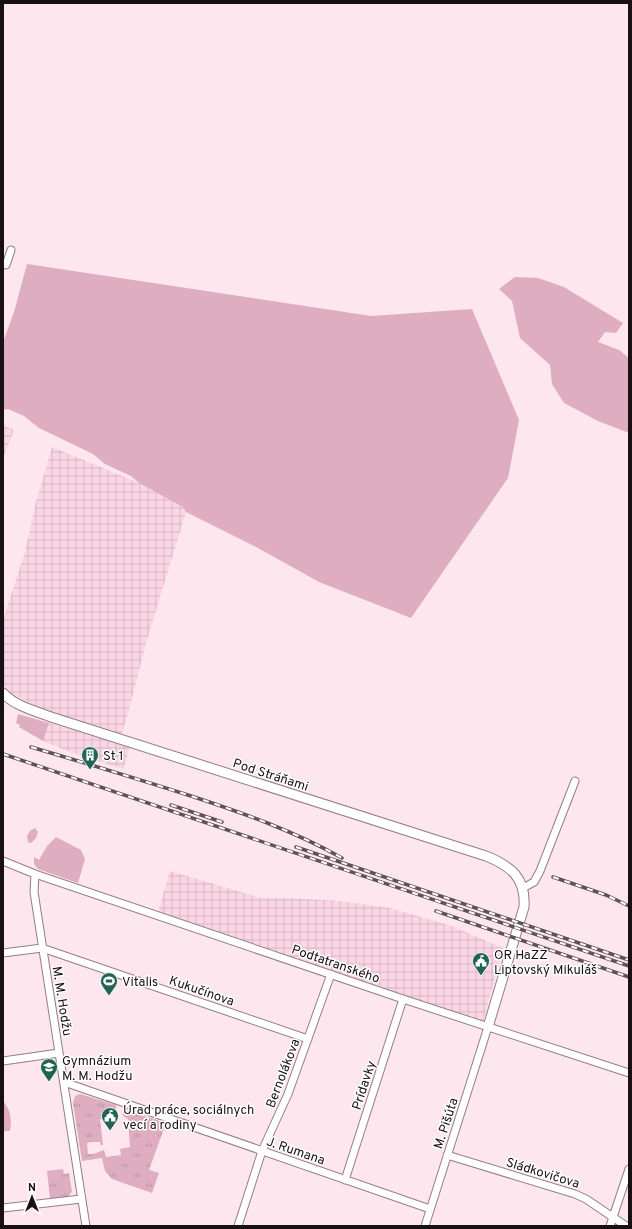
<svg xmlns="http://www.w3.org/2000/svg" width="632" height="1229" font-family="Overpass,sans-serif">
<defs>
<pattern id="industrial-grid" width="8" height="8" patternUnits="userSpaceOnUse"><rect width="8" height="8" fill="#fad6e4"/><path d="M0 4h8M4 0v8" fill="none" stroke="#d6b7c3"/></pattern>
<pattern id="park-tufts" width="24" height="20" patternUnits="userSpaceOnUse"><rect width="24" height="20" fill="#deadc0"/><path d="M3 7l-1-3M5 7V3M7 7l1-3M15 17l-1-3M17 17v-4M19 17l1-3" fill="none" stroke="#be94a4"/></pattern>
</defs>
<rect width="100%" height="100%" fill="#fde6ee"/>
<path fill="url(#industrial-grid)" d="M 3,425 L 14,430 L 4,456 L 3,456 Z
M 52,447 L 139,483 L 184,507 L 186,512 L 146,643 L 127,717 L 121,736 L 35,706 L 6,690 L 3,683 L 3,620 L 25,552 L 36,502 Z
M 49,723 L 130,747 L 123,769 L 70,752 L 43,741 Z
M 170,871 L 261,898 L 287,898 L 340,901 L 390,908 L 452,926 L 503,948 L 483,1022 L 333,973 L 158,912 Z"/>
<path fill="#deadc0" d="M 27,264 L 371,316 L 472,309 L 519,420 L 508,478 L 411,618 L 319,582 L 258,548 L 186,512 L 183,507 L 139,483 L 131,476 L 105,464 L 93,454 L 39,428 L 24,416 L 8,409 L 3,410 L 3,342 L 14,312 Z
M 515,277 L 538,278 L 564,287 L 623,323 L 616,333 L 605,332 L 598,342 L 619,350 L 629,358 L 629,433 L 598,421 L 564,403 L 552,384 L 550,365 L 520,338 L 512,301 L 499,289 Z
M 18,714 L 49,723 L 43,741 L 19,727 L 20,725 L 16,723 Z
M 35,828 L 38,832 L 36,838 L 31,843 L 28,842 L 27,836 L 30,831 Z
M 56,837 L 81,850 L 85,859 L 78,883 L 38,869 L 34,864 L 34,857 L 39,860 L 47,846 Z
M 3,1101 C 11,1110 12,1120 10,1131 L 3,1131 Z"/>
<path fill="url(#park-tufts)" d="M 80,1094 L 116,1105 L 116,1109 L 114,1109 L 115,1116 L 100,1119 L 103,1145 L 101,1145 L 100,1142 L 91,1142 L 87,1143 L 88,1154 L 93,1154 L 104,1150 L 106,1157 L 121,1155 L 120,1149 L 130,1147 L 128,1119 L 123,1116 L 123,1109 L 166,1123 L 149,1170 L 159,1173 L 152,1193 L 112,1179 L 105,1171 L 102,1158 L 82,1161 L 73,1103 L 75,1096 Z
M 63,1169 L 64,1174 L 69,1173 L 72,1192 L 66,1198 L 50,1199 L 47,1171 Z"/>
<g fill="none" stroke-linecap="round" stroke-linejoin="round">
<g stroke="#957d86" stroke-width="9">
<path id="minor" d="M 6,265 L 11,250
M 3,861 L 35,874 L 403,999 L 629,1073
M 35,874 L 34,892 L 86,1226
M 523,888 L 534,882 L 540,871 L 575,781
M 3,953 L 42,948 L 308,1039
M 3,1061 L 59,1053
M 64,1082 L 430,1209
M 447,1155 L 575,1194 L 586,1199 L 626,1226
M 345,1180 L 403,999
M 3,1208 L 81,1199
M 238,1226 L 262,1151 L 288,1094 L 331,974
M 425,1226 L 488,1027
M 610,1226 L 629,1169"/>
</g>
<g stroke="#957d86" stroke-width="11">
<path id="tertiary" d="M 3,693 C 15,706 35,711 51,717 L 486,856 C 511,866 526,878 524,907 L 488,1027"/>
</g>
<use href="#minor" stroke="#fff" stroke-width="7"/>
<use href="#tertiary" stroke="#fff" stroke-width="9"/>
<g stroke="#5f5156" stroke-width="3.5">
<path id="rail" d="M 31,747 C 85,763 138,779 191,796 C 243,813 294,831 342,858
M 3,754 L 629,966
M 171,805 L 222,822
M 296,847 L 629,960
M 553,877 L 606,895 L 629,906
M 436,911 L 629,977"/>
</g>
<use href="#rail" stroke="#fff" stroke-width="2" stroke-dasharray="6" stroke-linecap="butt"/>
</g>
<defs>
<g id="building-pin" transform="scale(0.9)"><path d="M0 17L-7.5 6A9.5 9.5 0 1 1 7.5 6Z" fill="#226453" stroke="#fff"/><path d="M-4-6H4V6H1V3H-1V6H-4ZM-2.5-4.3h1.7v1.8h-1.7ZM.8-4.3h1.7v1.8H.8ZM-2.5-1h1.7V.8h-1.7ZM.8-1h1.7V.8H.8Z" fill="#fff"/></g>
<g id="civic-pin" transform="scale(0.9)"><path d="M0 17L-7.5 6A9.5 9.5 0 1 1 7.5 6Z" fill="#226453" stroke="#fff"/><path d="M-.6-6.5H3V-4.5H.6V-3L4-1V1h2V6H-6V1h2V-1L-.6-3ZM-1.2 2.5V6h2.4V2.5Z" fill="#fff"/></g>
<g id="stadium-pin" transform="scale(0.9)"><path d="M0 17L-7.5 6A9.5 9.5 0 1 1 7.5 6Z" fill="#226453" stroke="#fff"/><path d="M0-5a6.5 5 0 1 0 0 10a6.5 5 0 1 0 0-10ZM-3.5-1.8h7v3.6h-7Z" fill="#fff"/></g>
<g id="school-pin" transform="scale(0.9)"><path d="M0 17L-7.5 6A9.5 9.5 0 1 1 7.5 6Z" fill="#226453" stroke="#fff"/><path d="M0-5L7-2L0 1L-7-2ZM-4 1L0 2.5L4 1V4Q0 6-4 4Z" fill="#fff"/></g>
</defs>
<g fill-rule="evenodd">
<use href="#building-pin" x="90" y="755"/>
<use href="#civic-pin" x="481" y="961"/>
<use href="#stadium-pin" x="109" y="981"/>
<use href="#school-pin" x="49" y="1067"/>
<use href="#civic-pin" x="110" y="1116"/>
</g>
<g text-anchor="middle" stroke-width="3" stroke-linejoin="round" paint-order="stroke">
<g font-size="13" fill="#191014" stroke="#fff" text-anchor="start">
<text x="103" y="760">St 1</text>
<text x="494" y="959">OR HaZZ<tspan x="494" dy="15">Liptovský Mikuláš</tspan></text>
<text x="122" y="986">Vitalis</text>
<text x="62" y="1065">Gymnázium<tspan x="62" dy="15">M. M. Hodžu</tspan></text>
<text x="123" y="1114">Úrad práce, sociálnych<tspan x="123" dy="15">vecí a rodiny</tspan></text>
</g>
<g font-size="13" fill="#191014" stroke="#fff">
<text transform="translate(271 774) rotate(18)" y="5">Pod Stráňami</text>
<text transform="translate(336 963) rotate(19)" y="5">Podtatranského</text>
<text transform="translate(202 990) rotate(19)" y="5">Kukučínova</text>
<text transform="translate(63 1001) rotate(81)" y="5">M. M. Hodžu</text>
<text transform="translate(282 1073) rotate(-69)" y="5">Bernolákova</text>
<text transform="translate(363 1085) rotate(-72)" y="5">Prídavky</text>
<text transform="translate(445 1123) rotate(-72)" y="5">M. Pišúta</text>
<text transform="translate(296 1150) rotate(19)" y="5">J. Rumana</text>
<text transform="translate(543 1172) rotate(17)" y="5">Sládkovičova</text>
</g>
</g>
<rect width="632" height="1229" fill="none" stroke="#191014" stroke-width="8"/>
<g transform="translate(32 1197)" stroke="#ffffff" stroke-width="3" paint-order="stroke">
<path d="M0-3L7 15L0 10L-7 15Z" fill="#191014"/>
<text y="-6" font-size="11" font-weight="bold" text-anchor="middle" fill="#191014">N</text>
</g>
</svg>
